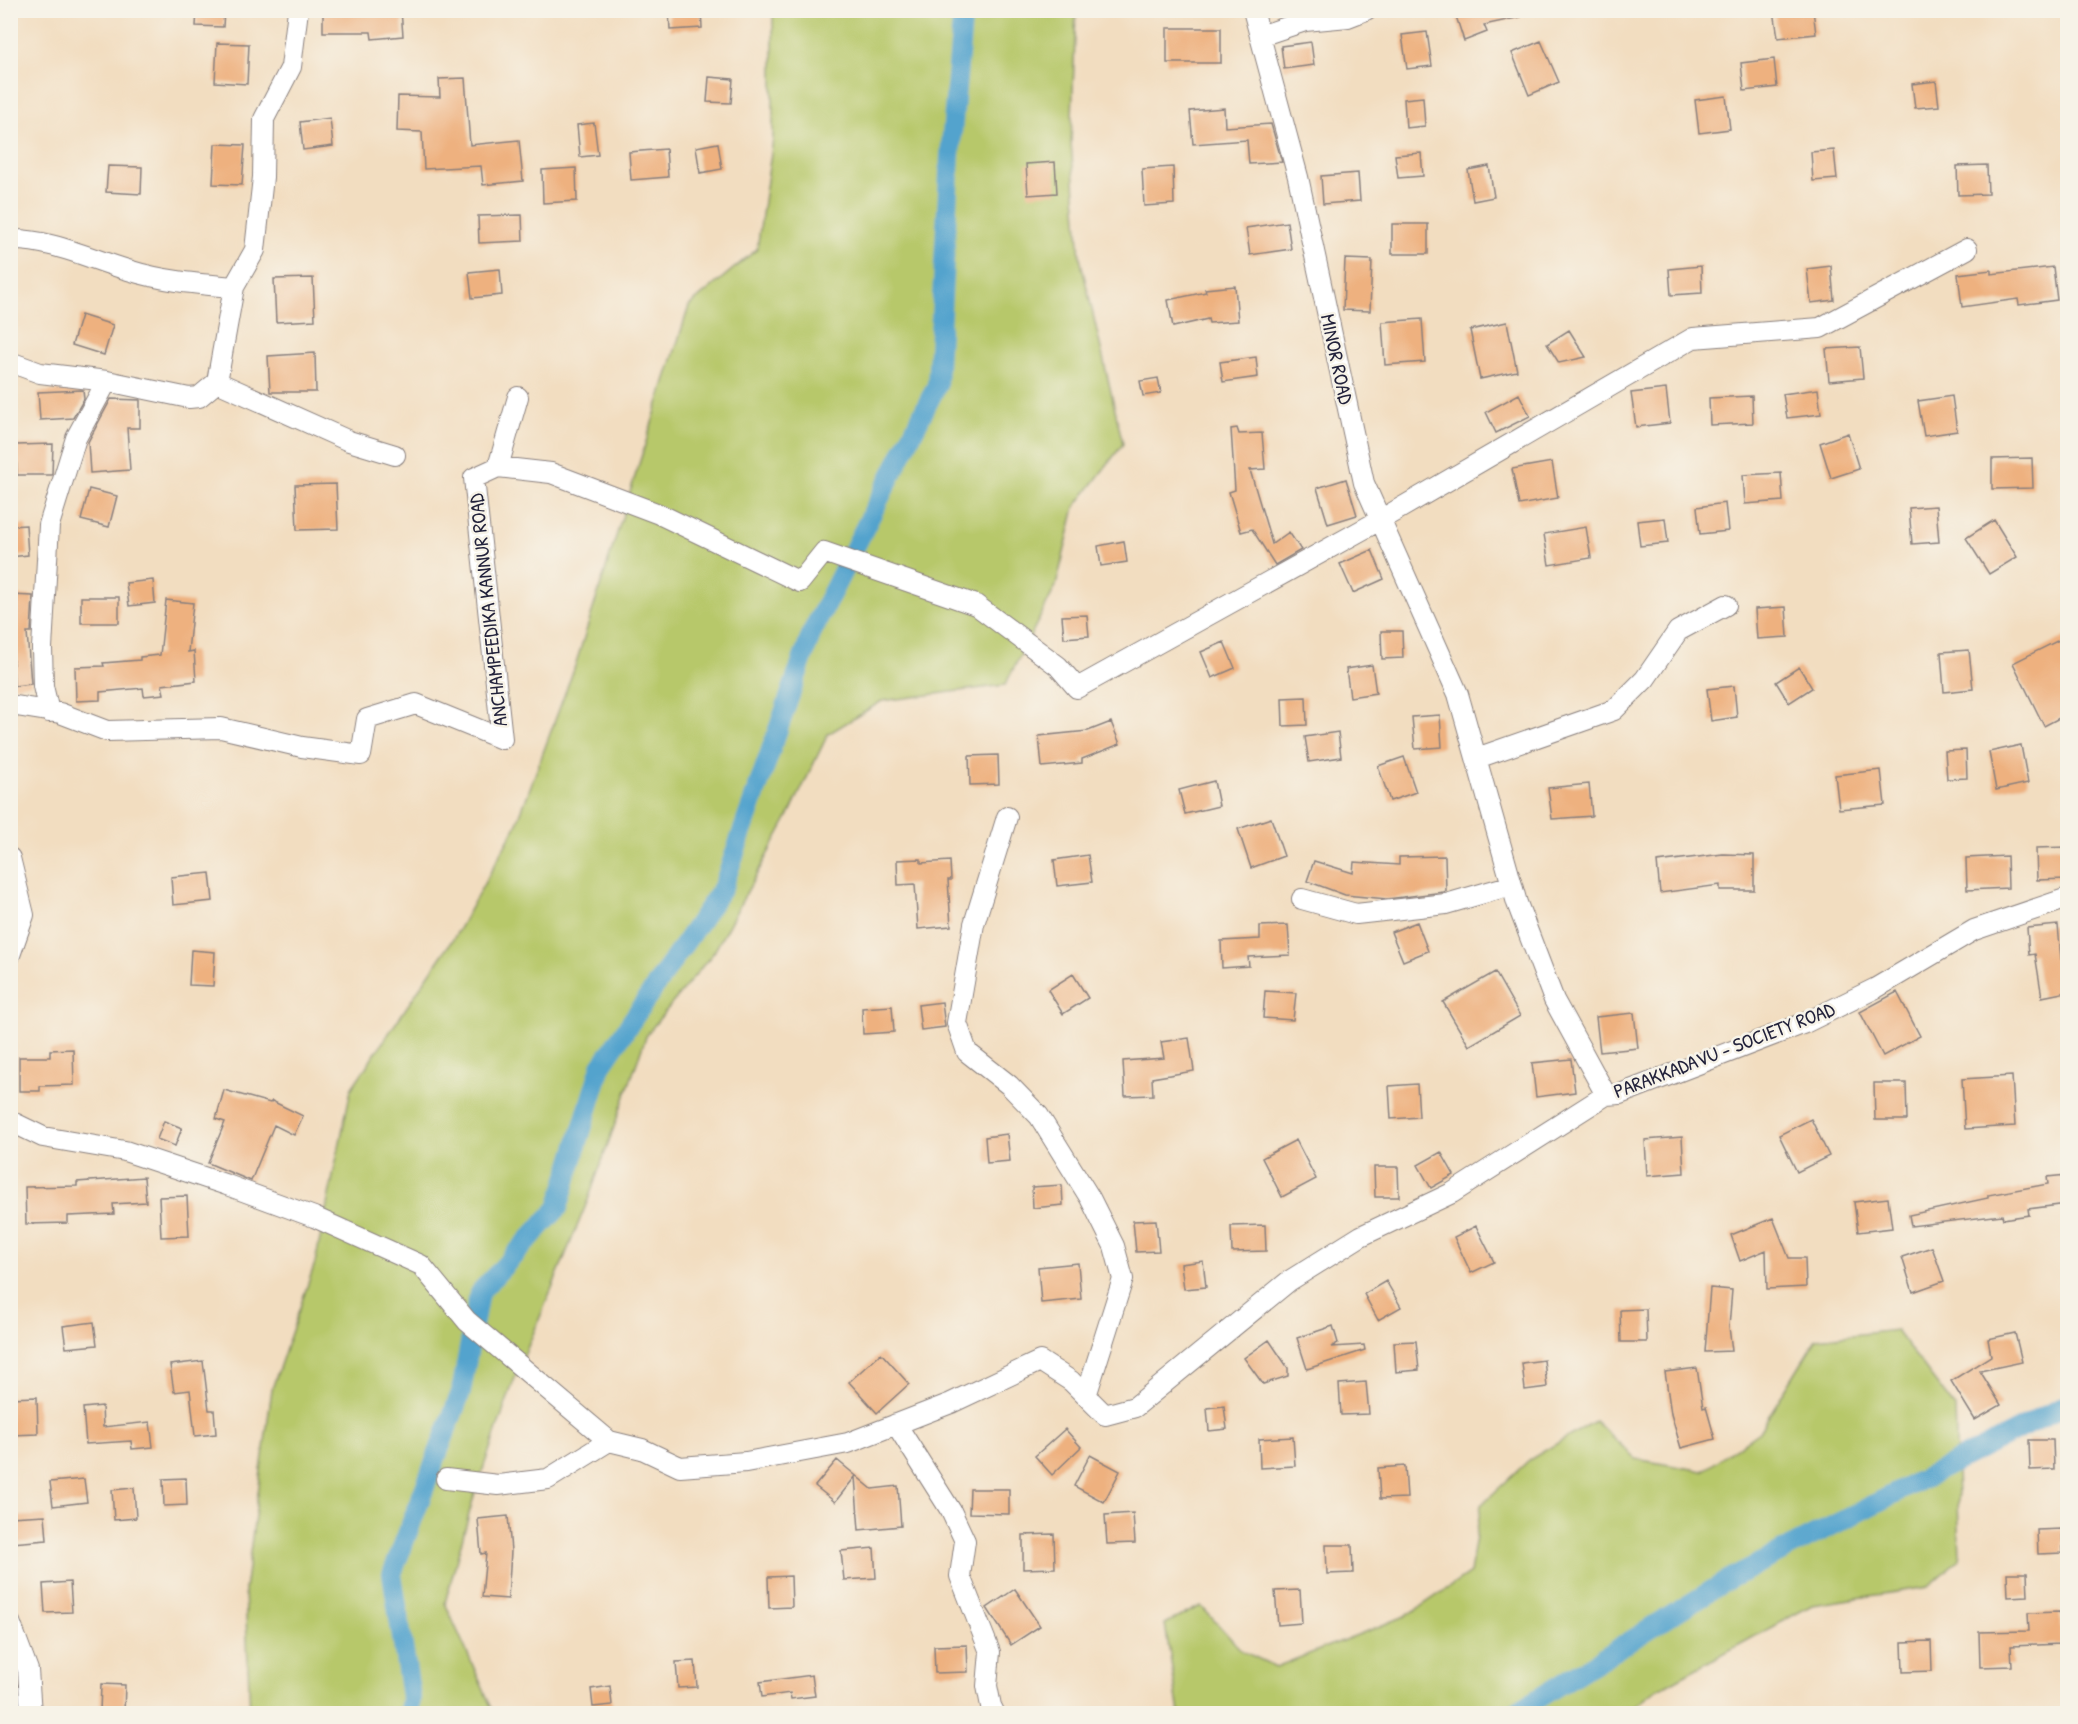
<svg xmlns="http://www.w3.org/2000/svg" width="2078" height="1724" font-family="'Patrick Hand',sans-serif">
<rect width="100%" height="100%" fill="#f7f3e8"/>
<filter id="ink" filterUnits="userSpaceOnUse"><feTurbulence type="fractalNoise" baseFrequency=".0167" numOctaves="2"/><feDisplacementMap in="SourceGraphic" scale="12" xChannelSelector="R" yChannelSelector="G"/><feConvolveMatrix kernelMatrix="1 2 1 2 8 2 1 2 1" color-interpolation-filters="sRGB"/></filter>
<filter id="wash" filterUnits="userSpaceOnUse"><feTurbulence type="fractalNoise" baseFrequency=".008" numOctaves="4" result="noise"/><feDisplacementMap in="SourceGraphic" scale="24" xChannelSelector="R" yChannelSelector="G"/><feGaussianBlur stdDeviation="1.35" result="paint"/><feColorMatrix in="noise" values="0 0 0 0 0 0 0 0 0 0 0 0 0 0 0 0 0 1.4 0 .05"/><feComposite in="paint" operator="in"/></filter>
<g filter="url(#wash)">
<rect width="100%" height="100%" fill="#f2ddc0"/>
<path fill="#b7c86a" stroke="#6c7552" stroke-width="1.5" d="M 773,11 L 1076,11 L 1071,143 L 1080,258 L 1123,444 L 1075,507 L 1056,586 L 1005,685 L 882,701 L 828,734 L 788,817 L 714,952 L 647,1034 L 588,1200 L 513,1383 L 475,1492 L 445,1603 L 494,1713 L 250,1714 L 245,1590 L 272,1389 L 315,1263 L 351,1089 L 455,936 L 516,826 L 575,666 L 689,306 L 757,249 L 773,139 Z
M 1896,1330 L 1955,1408 L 1960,1559 L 1928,1587 L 1812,1605 L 1657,1690 L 1626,1713 L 1179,1713 L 1165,1624 L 1201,1606 L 1242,1651 L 1276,1667 L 1408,1615 L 1470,1573 L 1481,1505 L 1529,1460 L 1595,1421 L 1636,1459 L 1703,1471 L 1759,1432 L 1816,1339 Z"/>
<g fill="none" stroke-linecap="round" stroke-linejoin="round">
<path stroke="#53a3cd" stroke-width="20" d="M 409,1714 L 411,1697 L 392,1574 L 461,1392 L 479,1293 L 558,1208 L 601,1066 L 723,887 L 812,632 L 937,385 L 950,156 L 963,10
M 1513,1714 L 1731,1578 L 2068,1404"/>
</g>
<g id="blocks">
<path fill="#eeb17f" d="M 197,10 L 224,10 L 223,27 L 196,26 Z
M 323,10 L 401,10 L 403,36 L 372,39 L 371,32 L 323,32 Z
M 669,10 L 701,10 L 702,28 L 670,30 Z
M 1454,10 L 1520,10 L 1521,17 L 1484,25 L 1487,32 L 1464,41 Z
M 1774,10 L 1813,10 L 1816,34 L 1778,38 Z
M 1167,28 L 1221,28 L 1221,63 L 1167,63 Z
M 1427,32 L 1432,66 L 1407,69 L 1402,35 Z
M 1541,41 L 1559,82 L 1529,95 L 1512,53 Z
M 1311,42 L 1314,65 L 1284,69 L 1281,46 Z
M 217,43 L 249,44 L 247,84 L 215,82 Z
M 1774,59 L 1777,87 L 1744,91 L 1741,63 Z
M 709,77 L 733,79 L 731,103 L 707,102 Z
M 465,78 L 470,145 L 519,140 L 523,181 L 483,185 L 481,166 L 424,169 L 422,132 L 397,131 L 398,96 L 440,97 L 439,79 Z
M 1936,81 L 1939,106 L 1915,108 L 1912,84 Z
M 1726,96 L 1730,129 L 1699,133 L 1695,100 Z
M 1423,97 L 1425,126 L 1406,128 L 1404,99 Z
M 1224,108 L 1225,127 L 1271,124 L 1282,162 L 1249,164 L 1247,140 L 1193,144 L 1190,111 Z
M 330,118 L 333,146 L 303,150 L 300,122 Z
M 594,123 L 598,155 L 580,157 L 577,125 Z
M 718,143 L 722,169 L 700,173 L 696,147 Z
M 215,144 L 245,145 L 242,185 L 213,184 Z
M 666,149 L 668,177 L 631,180 L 629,152 Z
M 1834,150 L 1837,179 L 1813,181 L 1811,152 Z
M 1421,153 L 1423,176 L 1398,178 L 1395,155 Z
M 1055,162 L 1057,193 L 1028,195 L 1026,164 Z
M 1987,165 L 1988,194 L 1958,195 L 1957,166 Z
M 108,166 L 142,167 L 141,194 L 106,192 Z
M 1489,166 L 1494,197 L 1473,201 L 1468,170 Z
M 1173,167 L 1174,204 L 1144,206 L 1142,169 Z
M 576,168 L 577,201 L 543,203 L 542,170 Z
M 1358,173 L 1360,201 L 1323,204 L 1321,176 Z
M 522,215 L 523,241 L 479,243 L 478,216 Z
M 1287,222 L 1291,249 L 1250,255 L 1246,228 Z
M 1392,224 L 1428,224 L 1428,254 L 1392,254 Z
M 1345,259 L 1372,260 L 1370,311 L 1343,310 Z
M 1701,266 L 1702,293 L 1671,295 L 1669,269 Z
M 1831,266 L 1834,300 L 1811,303 L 1807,269 Z
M 2053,267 L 2057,300 L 2019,305 L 2018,299 L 1962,307 L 1958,274 L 1991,270 L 1991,274 Z
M 500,269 L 502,295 L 472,298 L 469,272 Z
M 313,278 L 315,320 L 276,322 L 274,279 Z
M 1235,286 L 1238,321 L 1209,323 L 1208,319 L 1173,327 L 1168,300 L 1206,292 L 1205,289 Z
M 81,315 L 113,325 L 104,355 L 72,345 Z
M 1422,319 L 1425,362 L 1385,365 L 1382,322 Z
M 1507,322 L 1517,371 L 1480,379 L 1470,330 Z
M 1569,330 L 1586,357 L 1559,363 L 1547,344 Z
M 1860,347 L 1863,378 L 1829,381 L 1826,349 Z
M 315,353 L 316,392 L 270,392 L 268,356 Z
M 1256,357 L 1258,377 L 1223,382 L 1220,362 Z
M 1158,378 L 1161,393 L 1143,396 L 1140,381 Z
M 1666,389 L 1670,423 L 1636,427 L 1631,393 Z
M 1818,389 L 1821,414 L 1787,418 L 1783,394 Z
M 83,390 L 84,399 L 73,418 L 40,420 L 38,392 Z
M 1519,394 L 1530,416 L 1496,433 L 1486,412 Z
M 1752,396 L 1753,423 L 1710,425 L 1709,398 Z
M 1952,396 L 1957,431 L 1924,436 L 1918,401 Z
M 111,399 L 140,400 L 140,428 L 127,428 L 130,470 L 90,473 L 88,442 Z
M 1237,428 L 1239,434 L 1262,433 L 1265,469 L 1250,470 L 1272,544 L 1289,532 L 1301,550 L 1275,565 L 1252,529 L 1241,532 L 1229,492 L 1235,490 L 1231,429 Z
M 1848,433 L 1859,469 L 1831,478 L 1820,443 Z
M 53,444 L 52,475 L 17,475 L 16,445 Z
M 2032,458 L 2033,488 L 1992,489 L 1992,459 Z
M 1552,462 L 1558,498 L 1519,505 L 1512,469 Z
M 1781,473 L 1783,501 L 1745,504 L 1743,475 Z
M 1346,479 L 1357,515 L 1328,524 L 1317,488 Z
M 336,484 L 338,529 L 297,530 L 295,485 Z
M 89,489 L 117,496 L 109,527 L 81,520 Z
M 1725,503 L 1728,531 L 1700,534 L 1697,507 Z
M 1936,506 L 1939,542 L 1912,544 L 1909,508 Z
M 1665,518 L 1668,543 L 1640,546 L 1637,521 Z
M 1994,520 L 2017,557 L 1989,574 L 1966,538 Z
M 26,525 L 28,555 L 10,557 L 10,526 Z
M 1586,527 L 1591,558 L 1549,565 L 1544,534 Z
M 1124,541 L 1127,562 L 1101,566 L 1098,546 Z
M 1372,550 L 1384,579 L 1353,593 L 1340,564 Z
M 153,580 L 155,603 L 129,606 L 126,583 Z
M 10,595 L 33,596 L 31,632 L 27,632 L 31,684 L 14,686 Z
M 81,597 L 119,597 L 119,623 L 81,623 Z
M 166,600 L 193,603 L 188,652 L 194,651 L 196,681 L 162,685 L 164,694 L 144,696 L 143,688 L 100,692 L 100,700 L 76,701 L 75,667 L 104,666 L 103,663 L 140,660 L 140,657 L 160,655 Z
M 1786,607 L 1788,637 L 1757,639 L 1755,609 Z
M 1087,615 L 1089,636 L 1064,638 L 1062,616 Z
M 1381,631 L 1402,631 L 1403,658 L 1382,659 Z
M 2067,636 L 2067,714 L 2044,726 L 2013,663 Z
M 1224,642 L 1235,668 L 1212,678 L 1201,652 Z
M 1969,650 L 1973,689 L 1944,692 L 1941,652 Z
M 1372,665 L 1376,693 L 1350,697 L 1346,669 Z
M 1799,667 L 1812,688 L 1789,703 L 1776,682 Z
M 1734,686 L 1737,717 L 1711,721 L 1707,689 Z
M 1306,697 L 1307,725 L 1283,726 L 1282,698 Z
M 1440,715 L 1442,747 L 1415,749 L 1412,717 Z
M 1111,722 L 1120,744 L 1082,759 L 1082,763 L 1042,767 L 1039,736 L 1088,731 Z
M 1338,732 L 1341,757 L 1309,762 L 1305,737 Z
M 2021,745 L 2028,783 L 1996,790 L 1989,752 Z
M 1966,750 L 1967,778 L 1947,779 L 1945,751 Z
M 998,755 L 999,784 L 970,785 L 969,756 Z
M 1404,757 L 1416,792 L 1390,801 L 1378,766 Z
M 1881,770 L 1885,805 L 1839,809 L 1835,775 Z
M 1214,781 L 1219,806 L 1185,814 L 1179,790 Z
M 1589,784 L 1592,816 L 1552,819 L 1548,788 Z
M 1271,818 L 1284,856 L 1251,868 L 1238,829 Z
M 2067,847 L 2067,879 L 2037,880 L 2036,848 Z
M 1723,854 L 1754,855 L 1754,890 L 1720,890 L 1720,885 L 1660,893 L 1657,862 Z
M 1088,855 L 1092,882 L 1057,886 L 1054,860 Z
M 1445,856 L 1446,891 L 1444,892 L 1387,899 L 1345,895 L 1307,881 L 1314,861 L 1353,873 L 1354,862 L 1399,865 L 1399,857 Z
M 2007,856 L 2008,888 L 1967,890 L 1966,858 Z
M 921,859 L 921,863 L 950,861 L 951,880 L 948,880 L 951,926 L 918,929 L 915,884 L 898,885 L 897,860 Z
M 210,873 L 213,901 L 173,905 L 171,877 Z
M 1417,922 L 1428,951 L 1403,961 L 1391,932 Z
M 1288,925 L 1290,955 L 1248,957 L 1249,966 L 1222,968 L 1221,941 L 1260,939 L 1260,926 Z
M 2058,925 L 2061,959 L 2067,958 L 2067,992 L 2042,997 L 2035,954 L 2029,955 L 2027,928 Z
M 191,950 L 215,952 L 213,986 L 189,985 Z
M 1495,972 L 1520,1016 L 1469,1046 L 1443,1002 Z
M 1073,974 L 1088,998 L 1063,1014 L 1048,990 Z
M 1265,991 L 1296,993 L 1293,1020 L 1263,1018 Z
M 1897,992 L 1920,1036 L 1883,1056 L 1860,1012 Z
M 942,1002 L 945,1027 L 921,1030 L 918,1005 Z
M 892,1006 L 894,1032 L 863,1034 L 862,1008 Z
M 1634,1013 L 1638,1048 L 1600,1052 L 1596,1017 Z
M 1189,1038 L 1194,1071 L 1152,1078 L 1153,1095 L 1125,1096 L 1123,1061 L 1164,1058 L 1161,1042 Z
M 73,1049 L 74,1085 L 40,1086 L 40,1091 L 19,1091 L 19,1057 L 50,1057 L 50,1050 Z
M 1571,1059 L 1575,1092 L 1536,1097 L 1532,1063 Z
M 2012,1076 L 2015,1126 L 1965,1129 L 1962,1079 Z
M 1874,1083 L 1906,1083 L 1907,1120 L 1875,1120 Z
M 1417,1084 L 1419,1117 L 1391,1119 L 1389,1086 Z
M 224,1090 L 270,1103 L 272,1101 L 303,1116 L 294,1135 L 274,1125 L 251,1181 L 208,1163 L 225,1122 L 216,1119 Z
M 1811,1119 L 1829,1156 L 1797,1172 L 1779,1135 Z
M 164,1121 L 182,1128 L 175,1146 L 157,1139 Z
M 1007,1134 L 1010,1161 L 987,1163 L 985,1137 Z
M 1682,1137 L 1684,1173 L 1647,1176 L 1645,1140 Z
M 1296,1140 L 1316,1179 L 1282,1197 L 1262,1158 Z
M 1441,1152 L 1454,1175 L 1431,1188 L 1418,1165 Z
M 1374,1167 L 1398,1167 L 1399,1197 L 1375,1197 Z
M 2067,1175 L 2067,1204 L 2028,1209 L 2029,1215 L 2003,1219 L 2002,1215 L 1911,1226 L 1909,1215 L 1988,1198 L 1988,1195 L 2048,1184 L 2047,1177 Z
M 144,1177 L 146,1202 L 113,1204 L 114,1214 L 68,1216 L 68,1223 L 26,1224 L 25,1187 L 77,1186 L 77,1182 Z
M 1062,1185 L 1063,1205 L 1033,1208 L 1032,1187 Z
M 187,1196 L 189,1236 L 161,1237 L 159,1197 Z
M 1888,1198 L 1892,1228 L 1858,1232 L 1854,1202 Z
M 1773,1218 L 1789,1258 L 1805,1258 L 1806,1287 L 1767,1289 L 1766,1250 L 1740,1261 L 1731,1235 Z
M 1156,1220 L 1159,1251 L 1136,1252 L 1133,1221 Z
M 1265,1225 L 1266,1251 L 1232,1252 L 1231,1226 Z
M 1476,1226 L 1494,1262 L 1471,1273 L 1454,1237 Z
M 1932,1247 L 1944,1281 L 1913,1292 L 1902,1257 Z
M 1203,1261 L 1206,1287 L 1184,1289 L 1181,1264 Z
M 1078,1263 L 1081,1299 L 1041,1303 L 1038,1267 Z
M 1386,1281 L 1401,1307 L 1378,1320 L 1364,1294 Z
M 1710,1288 L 1732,1290 L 1729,1327 L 1732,1351 L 1705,1352 Z
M 1646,1309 L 1647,1342 L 1621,1342 L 1620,1310 Z
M 94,1322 L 97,1345 L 66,1348 L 63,1326 Z
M 1333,1326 L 1338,1343 L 1331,1347 L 1364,1345 L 1365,1350 L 1307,1369 L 1297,1338 Z
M 2015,1333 L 2022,1362 L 1980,1371 L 2001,1405 L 1975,1420 L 1951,1381 L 1991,1356 L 1988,1339 Z
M 1269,1340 L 1288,1368 L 1288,1376 L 1263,1384 L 1244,1358 Z
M 1416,1341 L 1419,1370 L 1396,1372 L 1394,1342 Z
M 881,1353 L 909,1384 L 877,1413 L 849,1382 Z
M 1544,1360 L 1547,1387 L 1525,1390 L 1522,1363 Z
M 203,1361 L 209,1410 L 214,1410 L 216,1434 L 195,1436 L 190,1390 L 174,1392 L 170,1365 Z
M 1697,1368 L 1703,1408 L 1706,1407 L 1715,1439 L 1681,1448 L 1671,1414 L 1665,1372 Z
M 1366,1382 L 1369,1414 L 1341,1415 L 1339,1384 Z
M 37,1397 L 38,1434 L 10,1435 L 10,1398 Z
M 102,1406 L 103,1427 L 150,1422 L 153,1447 L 132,1449 L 131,1441 L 86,1444 L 83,1408 Z
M 1224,1406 L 1227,1429 L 1209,1431 L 1207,1408 Z
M 1065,1429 L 1081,1447 L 1052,1475 L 1035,1456 Z
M 1293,1437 L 1295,1466 L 1260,1468 L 1259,1439 Z
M 2029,1440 L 2053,1440 L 2054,1469 L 2030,1470 Z
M 1090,1455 L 1120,1471 L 1104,1502 L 1074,1486 Z
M 837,1460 L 872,1489 L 898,1486 L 901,1526 L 859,1530 L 855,1477 L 835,1502 L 815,1486 Z
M 1405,1466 L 1407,1498 L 1380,1499 L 1378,1468 Z
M 186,1478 L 187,1505 L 164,1506 L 163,1479 Z
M 84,1479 L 87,1502 L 53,1506 L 50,1482 Z
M 134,1488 L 136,1518 L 114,1520 L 112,1490 Z
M 970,1489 L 1009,1489 L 1009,1514 L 969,1513 Z
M 1133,1513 L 1135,1543 L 1107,1544 L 1105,1515 Z
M 45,1515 L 47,1540 L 12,1543 L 10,1517 Z
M 508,1516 L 511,1551 L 508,1599 L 482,1597 L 486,1553 L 481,1554 L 478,1519 Z
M 2062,1529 L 2063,1553 L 2038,1554 L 2037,1530 Z
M 1054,1534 L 1055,1568 L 1023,1569 L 1023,1535 Z
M 1326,1545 L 1352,1545 L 1353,1573 L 1327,1574 Z
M 874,1548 L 876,1578 L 844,1580 L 841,1551 Z
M 2007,1573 L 2027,1573 L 2028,1596 L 2008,1597 Z
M 791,1576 L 792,1607 L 769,1608 L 768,1577 Z
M 70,1582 L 72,1612 L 45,1613 L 43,1584 Z
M 1015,1589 L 1040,1626 L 1011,1645 L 987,1608 Z
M 1300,1590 L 1302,1623 L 1278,1625 L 1275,1591 Z
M 2060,1612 L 2061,1644 L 2011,1646 L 2012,1666 L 1980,1667 L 1979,1632 L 2029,1631 L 2028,1613 Z
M 1931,1641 L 1932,1671 L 1903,1672 L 1902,1642 Z
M 967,1645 L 968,1672 L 935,1673 L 934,1646 Z
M 695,1661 L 697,1687 L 678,1688 L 676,1662 Z
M 812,1675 L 815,1696 L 791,1699 L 790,1693 L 762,1697 L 760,1682 Z
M 101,1684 L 125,1685 L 124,1713 L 100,1712 Z
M 610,1686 L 612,1705 L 593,1707 L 591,1689 Z"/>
</g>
</g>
<g filter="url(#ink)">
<use href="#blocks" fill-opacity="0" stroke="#8a807e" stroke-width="1.5"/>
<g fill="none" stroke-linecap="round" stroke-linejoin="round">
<g stroke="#8a807e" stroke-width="22">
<path id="minor" d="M 1253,10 L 1298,177 L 1364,483 L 1458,694 L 1517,903 L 1554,1000 L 1606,1095 L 1620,1094 L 1805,1023 L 1876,988 L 1974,930 L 2068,898
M 1260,36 L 1305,21 L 1348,17 L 1366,10
M 10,240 C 51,239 90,259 128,270 C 163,281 197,284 234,287 L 255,250 L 263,177 L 264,119 L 291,67 L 298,10
M 234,287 L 217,382 L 349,441 L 395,455
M 10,362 L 40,373 L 107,381
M 498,467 L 518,397
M 10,705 L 60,713 L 107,731 L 221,728 L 302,747 L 361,755 L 367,719 L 416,704 L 502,739 L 474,478 L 498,467 L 551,473 L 659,514 L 800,582 L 824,552 L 976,605 L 1058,666 L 1077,688 L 1380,520 L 1693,338 L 1820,328 L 1967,249
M 49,712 L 43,686 L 42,648 L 49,525 L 76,438 L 107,381 L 189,398 L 199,397 L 217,382
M 1477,758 L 1614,710 L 1645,679 L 1678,631 L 1726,605
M 1007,817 L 974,924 L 957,1023 L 967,1052 L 1009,1085 L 1039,1116 L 1090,1198 L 1114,1246 L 1123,1279 L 1086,1396
M 10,858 L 24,915 L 10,955
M 1302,899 L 1356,914 L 1446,904 L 1512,885
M 10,1121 L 43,1137 L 125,1151 L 227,1185 L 314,1217 L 421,1265 L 467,1321 L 609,1441 L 642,1449 L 680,1467 L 746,1462 L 848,1443 L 951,1403 L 1040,1361 L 1071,1381 L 1105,1415 L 1135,1407 L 1289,1281 L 1361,1236 L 1452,1193 L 1606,1095
M 896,1424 L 951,1511 L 965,1541 L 960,1576 L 990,1652 L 987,1686 L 991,1706 L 995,1714
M 446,1479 L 498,1485 L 548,1479 L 609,1441
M 10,1622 L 28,1670 L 31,1714"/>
</g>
<use href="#minor" stroke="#fff" stroke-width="20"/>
</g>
</g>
<g text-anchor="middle" stroke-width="5" stroke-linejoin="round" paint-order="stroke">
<g font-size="20" fill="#22223b" stroke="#f7f3e8">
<text transform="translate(1337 359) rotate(78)" y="7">MINOR ROAD</text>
<text transform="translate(488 610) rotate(-96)" y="7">ANCHAMPEEDIKA KANNUR ROAD</text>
<text transform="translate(1724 1050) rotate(-21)" y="7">PARAKKADAVU - SOCIETY ROAD</text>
</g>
</g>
<rect width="2078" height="1724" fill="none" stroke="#f7f3e8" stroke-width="36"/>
</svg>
